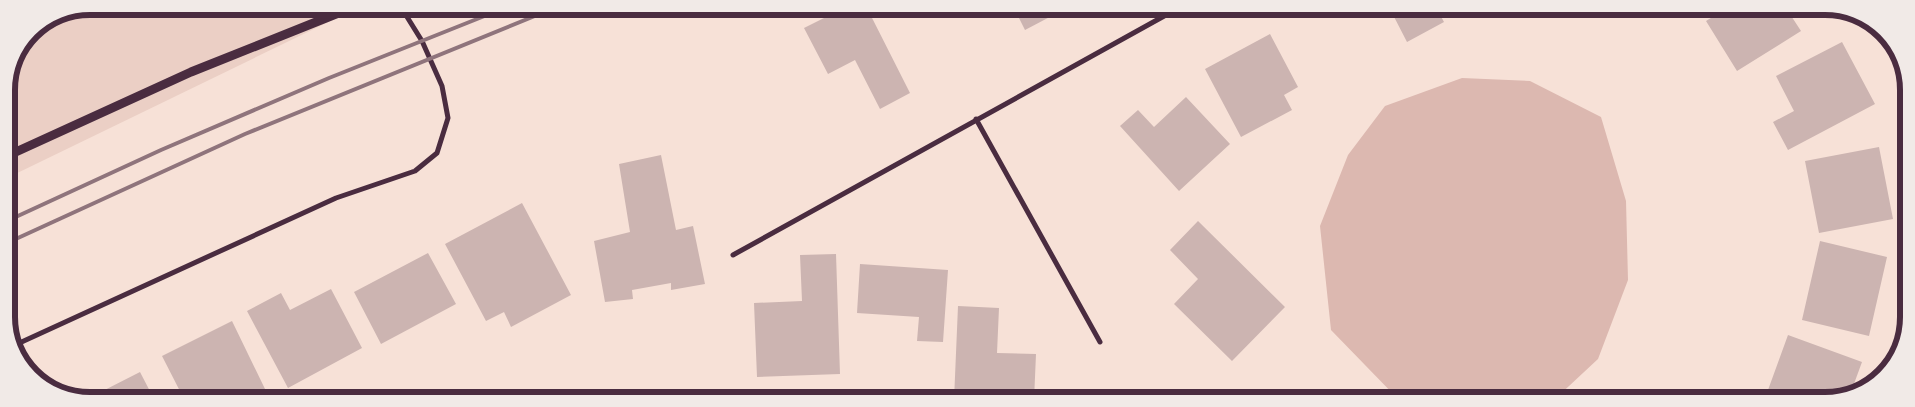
<svg xmlns="http://www.w3.org/2000/svg" width="1915" height="407" font-family="Manrope,sans-serif">
<rect width="100%" height="100%" fill="#f7e1d7"/>
<path fill="#ebcfc5" d="M 349,12 L 7,178 L 6,85 L 31,31 L 58,13 Z"/>
<path fill="#dcb8b0" d="M 1462,78 L 1530,81 L 1601,117 L 1626,201 L 1628,280 L 1598,359 L 1554,400 L 1399,400 L 1331,330 L 1320,226 L 1348,155 L 1385,106 Z
M 493,391 L 554,400 L 475,400 Z"/>
<path fill="#ccb4b1" d="M 1727,8 L 1786,8 L 1801,31 L 1737,71 L 1706,21 Z
M 1390,9 L 1437,9 L 1444,22 L 1407,42 Z
M 840,10 L 868,10 L 910,93 L 880,109 L 855,60 L 828,74 L 804,28 Z
M 1015,10 L 1063,10 L 1025,30 Z
M 1270,34 L 1298,87 L 1284,95 L 1292,110 L 1241,137 L 1205,69 Z
M 1842,42 L 1875,104 L 1788,150 L 1773,122 L 1794,111 L 1776,76 Z
M 1186,97 L 1230,144 L 1179,191 L 1120,126 L 1138,110 L 1154,127 Z
M 1879,147 L 1893,219 L 1819,233 L 1805,161 Z
M 661,155 L 676,230 L 693,226 L 705,284 L 671,290 L 671,283 L 632,290 L 633,299 L 605,302 L 594,241 L 630,232 L 619,164 Z
M 522,203 L 571,295 L 511,327 L 504,312 L 486,321 L 445,244 Z
M 1198,221 L 1285,307 L 1232,361 L 1174,304 L 1198,279 L 1170,250 Z
M 1820,241 L 1887,257 L 1869,336 L 1802,320 Z
M 428,253 L 456,304 L 381,344 L 354,292 Z
M 836,254 L 840,374 L 757,377 L 754,303 L 802,301 L 800,255 Z
M 860,264 L 948,270 L 943,342 L 917,341 L 919,317 L 857,313 Z
M 331,289 L 362,348 L 288,388 L 247,311 L 281,293 L 290,310 Z
M 958,306 L 999,308 L 997,353 L 1036,354 L 1034,400 L 954,400 Z
M 232,321 L 265,389 L 244,399 L 211,399 L 208,394 L 196,399 L 184,399 L 162,356 Z
M 1788,335 L 1862,362 L 1851,392 L 1836,398 L 1830,396 L 1828,401 L 1764,401 Z
M 140,372 L 154,399 L 87,399 Z"/>
<g fill="none" stroke-linecap="round" stroke-linejoin="round">
<path stroke="#4a2c40" stroke-width="5" d="M 976,119 L 1100,342
M 733,255 L 1175,10
M 15,345 L 336,198 L 415,171 L 437,153 L 448,118 L 442,86 L 422,41 L 404,12"/>
<path stroke="#4a2c40" stroke-width="9" d="M 7,156 L 191,72 L 341,12"/>
<path stroke="#8f747c" stroke-width="4" d="M 7,221 L 161,150 L 329,78 L 497,11
M 7,243 L 245,134 L 547,11"/>
</g>
<path d="M0 0H1915V407H0ZM90 15H1825A75 75 0 0 1 1900 90V317A75 75 0 0 1 1825 392H90A75 75 0 0 1 15 317V90A75 75 0 0 1 90 15Z" fill="#f1eae7" fill-rule="evenodd"/>
<path fill="none" stroke="#4a2c40" stroke-width="6" d="M90 15H1825A75 75 0 0 1 1900 90V317A75 75 0 0 1 1825 392H90A75 75 0 0 1 15 317V90A75 75 0 0 1 90 15Z"/>
</svg>
